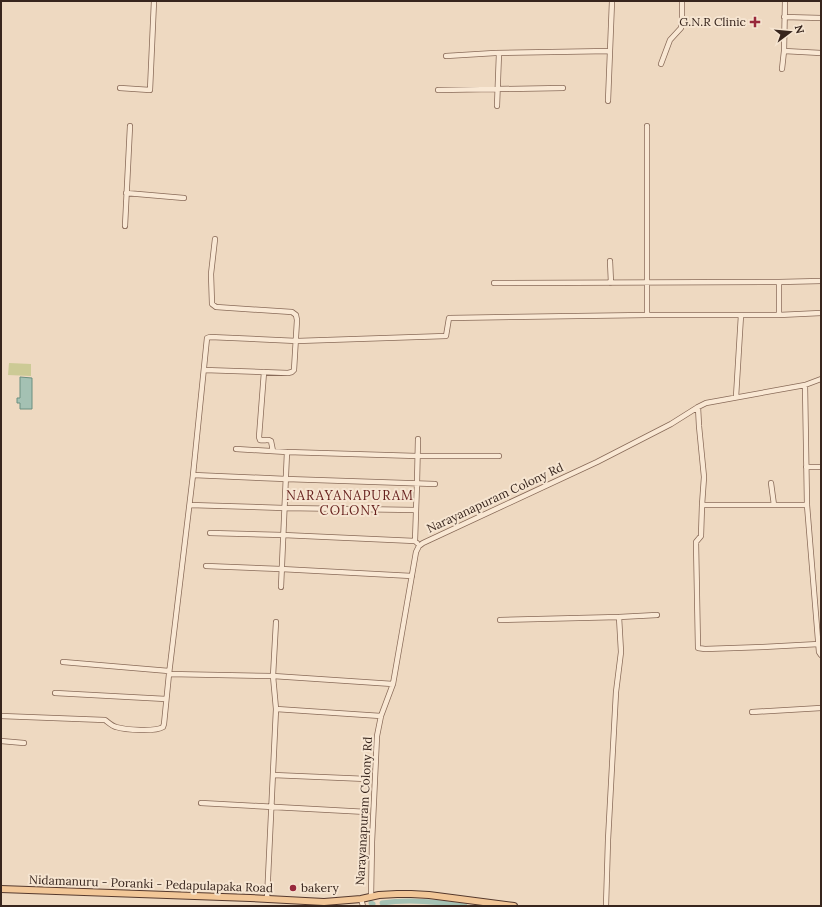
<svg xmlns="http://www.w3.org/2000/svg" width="822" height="907" font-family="Lora,serif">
<rect width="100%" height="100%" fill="#eed9c1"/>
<path fill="#ccca95" d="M 9,363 L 31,364 L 31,376 L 8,375 Z"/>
<path fill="#a4c1b3" stroke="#6b8f80" d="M 20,377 L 32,378 L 32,409 L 20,409 L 20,403 L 17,403 L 17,398 L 20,398 Z"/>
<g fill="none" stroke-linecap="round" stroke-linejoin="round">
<path stroke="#a4c1b3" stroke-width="5" d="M 371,903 L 373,904 L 372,906
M 382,903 C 409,899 437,902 465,906"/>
<g stroke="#886a58" stroke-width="6">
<path id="minor" d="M 785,1 L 784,51 L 821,53
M 784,17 L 821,18
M 446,56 L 495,53 L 610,51
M 661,64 L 670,40 L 681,28 L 682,20 L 682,1
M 782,69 L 784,51
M 120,88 L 150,90 L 154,1
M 438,90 L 563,88
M 608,101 L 612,1
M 497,106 L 499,53
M 126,193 L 184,198
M 125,226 L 130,126
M 610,261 L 611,283
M 779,282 L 821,281
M 494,283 L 779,282 L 779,315
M 647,315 L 779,315 L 821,313
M 204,370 L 288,373 L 292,372 L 294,370 L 297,320 L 296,315 L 292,312 L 216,307 L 212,304 L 211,274 L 215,239
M 264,372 L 259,437 L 260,440 C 264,441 268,439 271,441 L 273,451
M 805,385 L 807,505 L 819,652 L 821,655
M 736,397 L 741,315
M 698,407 L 699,426 L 704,477 L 702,505 L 701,536 L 696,542 L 698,648 L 705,649 L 763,647 L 819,644
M 236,449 L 287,452 L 417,456 L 499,456
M 806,467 L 821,467
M 193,475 L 286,479 L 435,484
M 771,483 L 774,505
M 190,505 L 284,508 L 416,510
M 702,505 L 807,505
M 210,533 L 283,535 L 415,541
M 417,543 L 415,541 L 417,483 L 418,439
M 206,566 L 281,569 L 412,576
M 281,587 L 287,452
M 500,620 L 619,617 L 657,615
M 63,662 L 169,671
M 393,684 L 273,676 L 169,674 L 193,475 L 207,338 L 210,337 L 297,341 L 446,336 L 449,318 L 647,315 L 647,126
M 55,693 L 166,699
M 276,709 L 381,716
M 752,712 L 821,708
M 1,716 L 105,720 C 109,723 112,726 116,727 C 126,730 155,732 163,727 L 164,724 L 169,674
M 1,741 L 24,743
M 273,775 L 367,779
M 201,803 L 367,812
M 371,897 L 372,842 L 377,736 L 381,716 L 393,684 L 416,552 L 419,546 L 423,543 L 597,462 L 671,424 L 698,407 L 706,403 L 805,385 L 821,379
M 267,899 L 276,709 L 273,676 L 276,622
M 361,899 L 363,906
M 606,906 L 608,840 L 616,692 L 621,652 L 619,617"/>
</g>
<g stroke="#55392d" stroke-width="8">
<path id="major" d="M 1,889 L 250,898 L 324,902 L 361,899 L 379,895 L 397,894 L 411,894 L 429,895 L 514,906"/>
</g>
<use href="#minor" stroke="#f9e8d4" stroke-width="4.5"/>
<use href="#major" stroke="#f2c798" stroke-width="6"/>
</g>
<g fill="#98283b" stroke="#f6e5d1" stroke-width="1.5">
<path d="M753 16h4v4h4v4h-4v4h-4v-4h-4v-4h4z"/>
<circle cx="293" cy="888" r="4"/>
</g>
<g text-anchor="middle" stroke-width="4" stroke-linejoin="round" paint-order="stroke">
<g font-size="12" fill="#37251d" stroke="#f6e5d1" text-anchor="end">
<text x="746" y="26">G.N.R Clinic</text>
<text x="301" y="892" text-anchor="start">bakery</text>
</g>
<g font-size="12" fill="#37251d" stroke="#f6e5d1">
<text transform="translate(495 498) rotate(-25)" y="4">Narayanapuram Colony Rd</text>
<text transform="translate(364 811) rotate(-87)" y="4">Narayanapuram Colony Rd</text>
<text transform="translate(151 884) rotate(2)" y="4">Nidamanuru - Poranki - Pedapulapaka Road</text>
</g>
<g font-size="13" letter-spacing="1" fill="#651f1c" stroke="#f6e5d1">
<text x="350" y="500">NARAYANAPURAM<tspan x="350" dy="15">COLONY</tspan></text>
</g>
</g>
<rect width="822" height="907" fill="none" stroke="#37251d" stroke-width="4"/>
<g transform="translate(790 32) rotate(74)" stroke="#f6e5d1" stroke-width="3" paint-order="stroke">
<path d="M0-3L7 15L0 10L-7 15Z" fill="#37251d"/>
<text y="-6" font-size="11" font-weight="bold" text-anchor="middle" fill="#37251d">N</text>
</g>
</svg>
